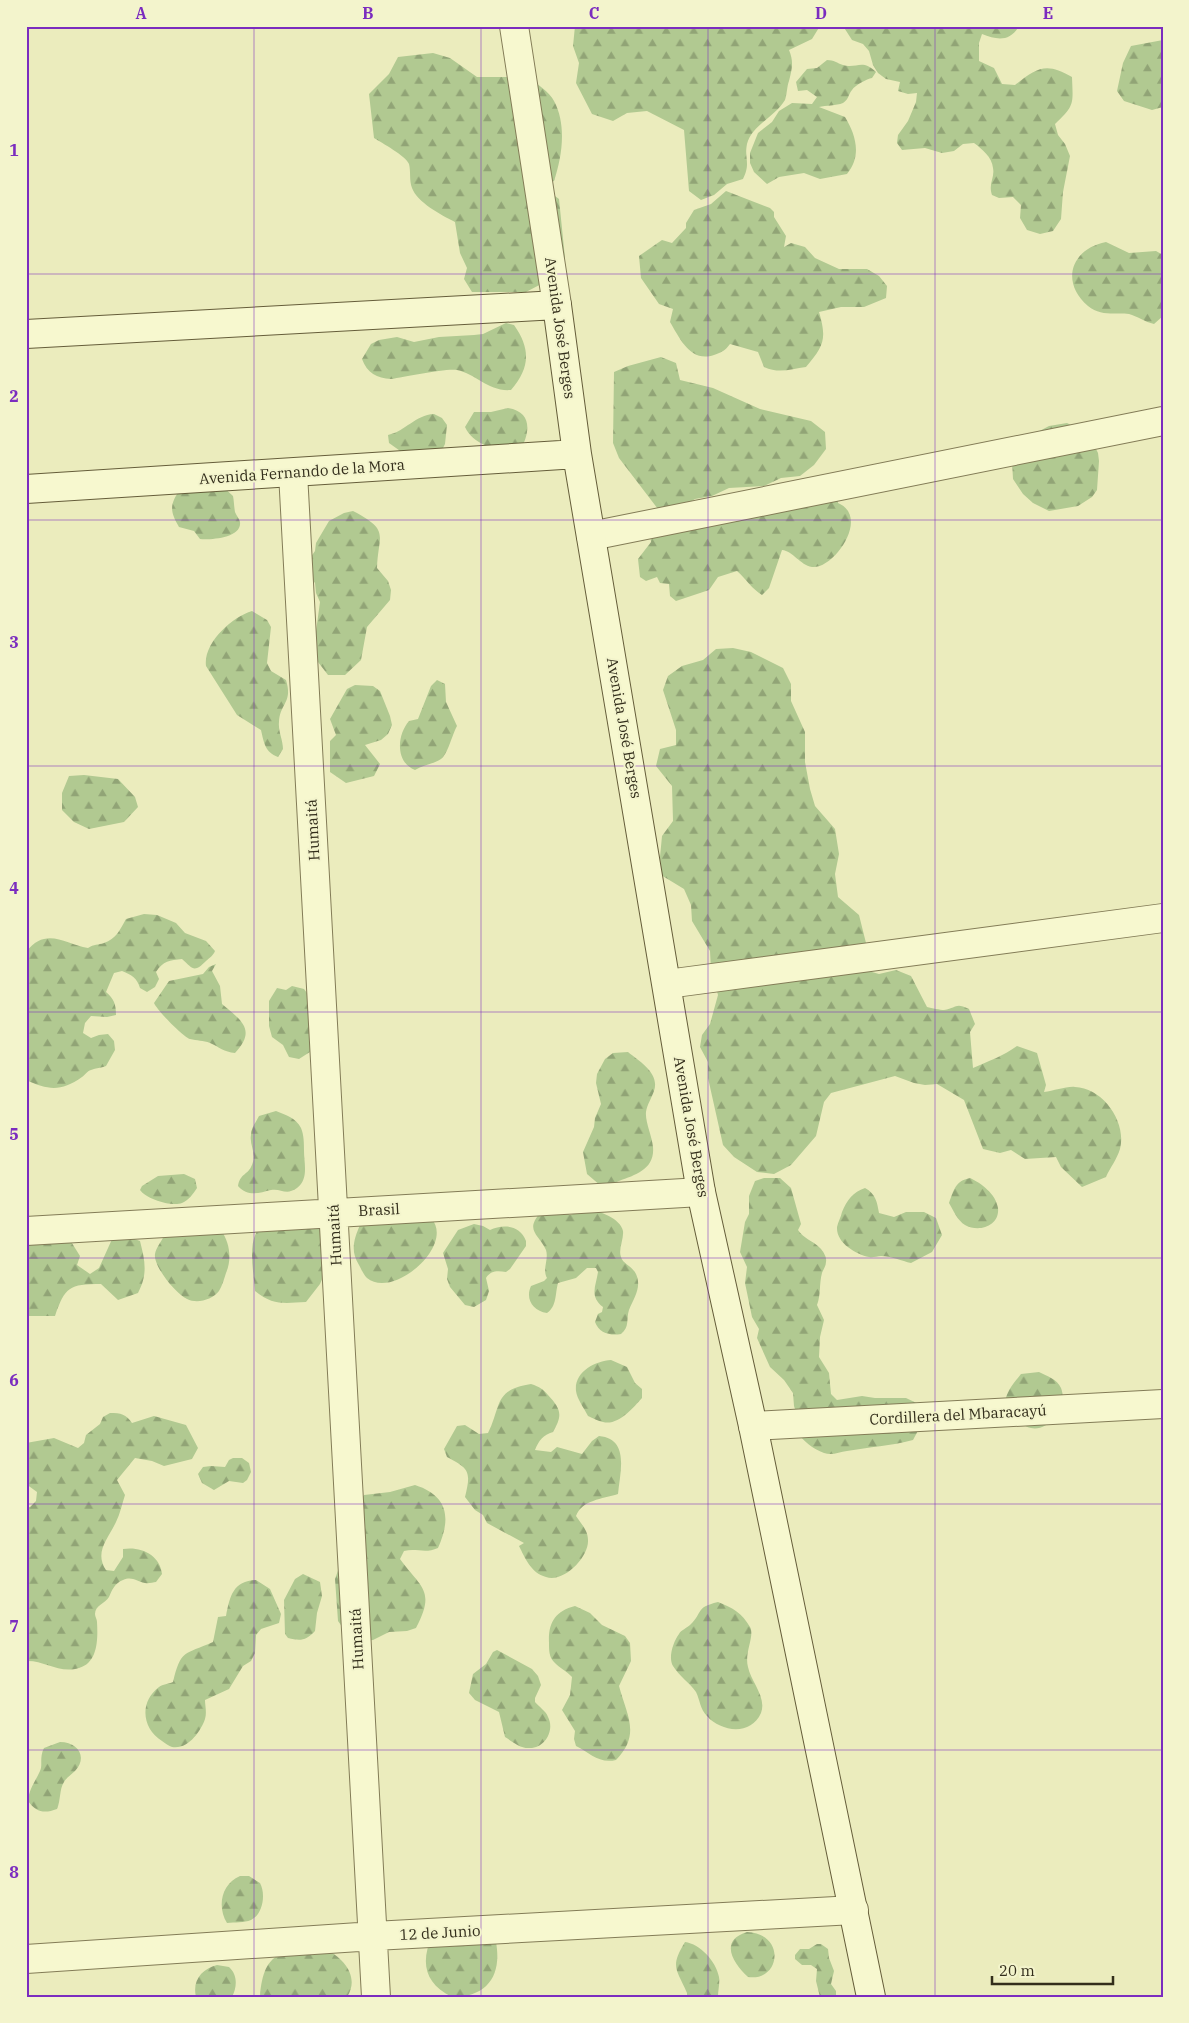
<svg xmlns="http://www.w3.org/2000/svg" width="1189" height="2023" font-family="'IBM Plex Serif',serif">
<defs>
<pattern id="forest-firs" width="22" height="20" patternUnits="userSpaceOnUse" patternTransform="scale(1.25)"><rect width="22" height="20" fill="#b1c991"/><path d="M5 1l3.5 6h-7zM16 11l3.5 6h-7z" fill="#91a476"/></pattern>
</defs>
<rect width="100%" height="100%" fill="#ebecbd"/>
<path fill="url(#forest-firs)" d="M 575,26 L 820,26 L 812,39 L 789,50 C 794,62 792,69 789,81 C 787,86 787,94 785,100 C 775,117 752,125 747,144 C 744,159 751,163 743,179 L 727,184 L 714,195 L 701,200 L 689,191 L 684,130 L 647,111 L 627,113 L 613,121 L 592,114 L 576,83 L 579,63 L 573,46 Z
M 843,26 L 1019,26 C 1010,42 997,40 982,34 L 979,43 L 979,61 L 994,68 L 1002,84 L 1015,85 C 1037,67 1047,62 1072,77 C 1073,104 1075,105 1055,124 L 1058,135 L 1065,144 L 1070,156 L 1063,192 L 1061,219 L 1053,231 L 1040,234 L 1027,230 L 1020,218 L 1021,205 L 1013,197 L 999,198 L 992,195 C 988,183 995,178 993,168 C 992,157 982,149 974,143 L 963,144 L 954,151 L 942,153 L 925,148 L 902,150 L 897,143 L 898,135 L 908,121 L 916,102 L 917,93 L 908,94 L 898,91 L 900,82 L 886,79 L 878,73 L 873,65 L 869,51 L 863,44 L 852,40 Z
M 1163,40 L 1163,107 L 1152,110 L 1124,101 L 1117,91 L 1123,63 L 1131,46 Z
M 433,53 L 450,58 L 477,77 L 529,77 C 536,84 550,92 554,101 C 567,125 562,157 554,181 L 540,185 L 559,199 L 565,258 L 547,281 L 526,292 L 472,292 L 464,279 L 467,268 L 460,253 L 455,222 C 441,215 417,202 412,188 C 409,180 411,172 409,164 C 406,156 382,143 374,138 L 369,94 L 389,74 L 398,57 Z
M 827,60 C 834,60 837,63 843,65 C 857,69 862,58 876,72 L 872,78 C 867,79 855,85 852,90 C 848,95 849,99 843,103 C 836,106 826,105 819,107 L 845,117 C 856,135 862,156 847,174 L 820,179 L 804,173 L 779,177 L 767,184 L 754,172 L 750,163 L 750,153 L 758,133 L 772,122 L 779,111 L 792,103 L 812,104 L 817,97 L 807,90 L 798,91 L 796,82 L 807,69 L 817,68 Z
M 726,191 L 770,208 L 774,212 L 774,217 L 786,236 L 784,247 L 791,243 L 805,247 L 815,258 L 839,269 L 867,269 L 879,276 L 887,286 L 886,298 L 864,307 L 841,307 L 819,312 C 827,339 824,346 806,367 C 791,369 779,374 764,367 L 758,352 L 730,344 C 725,351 722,352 714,355 C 691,363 680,339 670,322 L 673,309 L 659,304 L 641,278 L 639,256 L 662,240 L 672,243 L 686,228 L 686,223 L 694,210 L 711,204 Z
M 1106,242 L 1129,253 L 1156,251 L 1163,255 L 1163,316 L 1154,324 C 1145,322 1137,316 1129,314 C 1116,312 1101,317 1088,306 C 1060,282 1071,249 1106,242 Z
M 506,323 L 514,325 C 531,349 530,368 511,390 C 489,392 476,374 457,370 C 446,368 405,377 391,379 C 377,378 367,373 362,359 L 371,344 L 379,340 L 397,337 L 414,342 L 439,337 L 474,335 L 483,334 Z
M 661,357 L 676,363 L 680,380 L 713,388 L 760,409 L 811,421 L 825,432 L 826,449 L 814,465 L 800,476 L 781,478 L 764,486 L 729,488 L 712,496 L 695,499 L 679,509 L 661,513 L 619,458 L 613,443 L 614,372 L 628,366 Z
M 508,408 C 533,412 530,433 520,451 C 499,449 475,448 465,427 L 474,412 L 491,412 Z
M 434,414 L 442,418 L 447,425 L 445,444 L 441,452 L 403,453 L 389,443 L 388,435 C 406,431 415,415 434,414 Z
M 1067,423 L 1083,431 L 1094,445 L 1098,453 L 1099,461 L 1097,490 L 1092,497 L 1078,506 L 1049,511 L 1033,503 L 1023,494 L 1013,479 L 1012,461 L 1034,434 L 1049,426 Z
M 221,485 L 233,496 C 234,501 234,506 235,512 C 236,515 239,518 240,522 C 242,538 210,540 200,539 L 194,531 L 179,527 C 169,510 170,504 181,488 Z
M 838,497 L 838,503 C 871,517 833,570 812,567 C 800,565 793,551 782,550 L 769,588 L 762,595 C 752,589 746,579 737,571 L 718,577 L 709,590 L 676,601 L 670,596 L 669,584 L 660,583 L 657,577 L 646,581 L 640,577 L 638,559 L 651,542 L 650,534 Z
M 353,511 C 391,531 378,534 377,568 L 388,581 L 391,590 L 390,600 L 367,627 L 361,660 L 345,675 L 328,675 L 318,662 L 314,646 L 320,602 L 316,593 L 315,583 L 309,576 L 308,561 L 315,551 L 316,543 L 329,521 L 344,513 Z
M 252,611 L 267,620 L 271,627 L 267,663 L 271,671 L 286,680 C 293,703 280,703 279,722 C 278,731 283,740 283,749 L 278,757 C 265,752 264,743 261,730 L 237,715 L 206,666 C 203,643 232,617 252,611 Z
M 733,648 L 751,652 L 783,668 L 791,684 L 791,701 L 805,732 L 805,762 L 810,789 L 815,806 L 835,829 L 839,854 L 835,874 L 838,897 L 859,915 L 867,947 L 858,968 L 879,974 L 896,970 L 911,976 L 927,1007 C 932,1008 940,1010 944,1010 C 957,1008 955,1002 969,1009 L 975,1024 L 970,1032 L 973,1068 C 989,1061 1003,1056 1017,1046 L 1037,1053 L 1046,1085 L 1044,1092 C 1054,1091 1067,1086 1075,1087 C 1103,1088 1127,1122 1120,1149 C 1117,1159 1110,1168 1106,1177 L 1082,1187 L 1061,1167 L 1056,1157 L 1025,1159 L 1011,1150 L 1000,1153 L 983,1149 L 964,1100 L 937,1084 L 925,1085 L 914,1083 L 895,1076 L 831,1093 L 824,1102 L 816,1136 L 791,1165 L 774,1174 L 757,1172 L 734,1157 L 723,1145 L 708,1078 L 708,1062 L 700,1047 L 702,1035 L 710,1024 L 718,995 L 711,970 L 710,951 L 692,921 L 691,905 L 684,889 L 661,875 L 660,857 L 662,836 L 673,821 L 672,786 L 656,766 L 660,749 L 676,745 L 676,730 L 663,690 L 668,676 L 682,666 L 703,660 L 716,649 Z
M 437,680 L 445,684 L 446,702 L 457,726 C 452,735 448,754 441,759 C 434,764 423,765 415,770 C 395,762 397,735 409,721 L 418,719 L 431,686 Z
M 355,685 L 373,686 L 380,691 L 390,716 L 392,725 L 388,734 L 381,740 L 365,745 L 380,764 L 374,776 L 346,783 L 330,772 L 330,741 L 336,735 L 330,719 L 347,689 Z
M 84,775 L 118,779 L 135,797 L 138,807 L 124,822 L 89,829 L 74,822 L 62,810 L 62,793 L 69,776 Z
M 144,914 L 157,915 L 176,923 L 185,933 L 206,941 L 215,951 C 213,956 210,957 206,961 C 194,973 193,969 182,959 C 170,960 163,961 156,972 L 159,979 L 155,987 L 147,992 L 140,988 C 137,978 132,975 122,971 L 114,973 L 106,992 C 114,999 116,1004 116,1015 L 107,1017 L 91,1016 L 85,1023 L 83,1033 L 91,1038 L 99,1035 L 108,1034 L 114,1041 L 115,1050 L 106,1066 C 101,1068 96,1068 91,1070 C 87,1071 85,1075 82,1077 C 61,1092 48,1090 26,1080 L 26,952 C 46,926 65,944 88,948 C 94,944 98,945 104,943 C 116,939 120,930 126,919 Z
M 216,964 L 212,971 L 220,986 L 222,1004 C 241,1020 257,1030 235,1053 C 224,1052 219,1047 210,1043 C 203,1040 197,1041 190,1039 C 183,1037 157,1010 154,1003 L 169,981 L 203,974 L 209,967 Z
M 292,986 L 304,989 L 310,997 L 313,1050 L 299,1059 L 289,1057 L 283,1045 L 272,1037 L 269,1026 L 269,1001 L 277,988 L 286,990 Z
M 628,1052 C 640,1062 660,1073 654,1091 C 652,1097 647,1105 646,1112 C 645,1122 652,1136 653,1147 C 655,1169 636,1175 619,1181 C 610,1185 611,1185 601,1186 L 587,1174 L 583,1152 L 594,1127 L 595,1118 L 601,1104 L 596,1083 L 597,1074 L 605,1059 L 613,1053 Z
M 276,1111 C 286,1115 296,1118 301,1128 C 304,1135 304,1144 304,1151 C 304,1163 309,1179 297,1188 C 286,1196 281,1188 271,1190 C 259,1193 248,1197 238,1186 C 240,1174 247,1175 251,1167 C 258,1154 249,1146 251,1135 C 251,1128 256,1122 259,1116 Z
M 184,1174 L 195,1179 L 197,1188 C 193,1194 189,1200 182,1203 C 172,1207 146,1199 140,1190 L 142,1186 L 158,1176 Z
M 764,1178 L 780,1178 L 791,1188 L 801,1224 L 798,1230 C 804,1239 812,1240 820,1248 C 823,1251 827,1257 826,1262 C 826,1266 823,1270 822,1273 C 819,1284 821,1295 817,1305 L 824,1320 L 820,1337 L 819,1357 L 829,1373 L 831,1394 L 837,1400 L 862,1396 L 875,1398 L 906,1398 L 927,1408 L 920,1427 L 913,1440 C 891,1446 869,1447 847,1451 C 839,1452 832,1456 824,1453 C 813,1449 803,1441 796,1431 L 798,1419 L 794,1406 L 793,1393 L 784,1380 L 770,1367 L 757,1338 L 759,1329 L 752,1317 L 745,1283 L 747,1267 L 740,1252 L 745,1222 L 749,1214 L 749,1196 L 755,1181 Z
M 970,1178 C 981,1183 996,1194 998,1208 C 1000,1226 979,1233 965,1225 C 958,1221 953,1210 949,1203 C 954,1190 955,1181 970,1178 Z
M 865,1188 C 876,1194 877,1202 879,1213 L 894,1217 L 906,1212 L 924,1212 L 936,1218 L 942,1235 L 932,1252 L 911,1263 C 902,1261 891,1256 881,1256 C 877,1256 873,1258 869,1257 C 856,1254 836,1243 837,1227 C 838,1222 841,1217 842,1212 C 847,1200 853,1192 865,1188 Z
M 558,1209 L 570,1215 C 576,1213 582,1210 588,1210 C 599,1210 621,1219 623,1231 C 624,1239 618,1249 621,1257 C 623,1264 632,1266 636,1274 C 642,1287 634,1298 629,1310 C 626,1319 630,1327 621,1334 C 610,1336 599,1333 595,1322 L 598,1314 L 602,1312 L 603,1307 C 589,1296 596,1286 598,1272 L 596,1268 L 587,1268 L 576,1278 L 558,1283 C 555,1294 557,1306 547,1313 C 533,1311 525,1299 531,1286 L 544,1281 L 547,1278 C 542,1269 549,1260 546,1250 C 539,1234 524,1231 541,1212 Z
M 275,1218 L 327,1229 L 327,1268 L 320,1284 L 306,1302 C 285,1303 273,1306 255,1291 C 254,1272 246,1241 261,1226 C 264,1222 271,1220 275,1218 Z
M 431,1218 C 456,1245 393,1300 367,1278 C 364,1275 361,1269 359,1265 C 350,1251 354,1239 360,1225 Z
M 474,1224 L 483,1226 L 490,1230 C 503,1224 520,1225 526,1241 L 526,1246 L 510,1269 L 506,1272 C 498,1271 491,1270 486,1278 L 489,1291 L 486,1300 L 474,1307 L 465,1305 L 450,1287 L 447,1279 L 448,1269 L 443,1253 L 458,1230 Z
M 221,1230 C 230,1243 232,1259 226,1273 C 224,1279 222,1286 219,1291 C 212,1300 197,1304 187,1299 C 176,1294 153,1266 155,1254 C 156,1248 161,1242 164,1236 Z
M 26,1232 L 70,1240 L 80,1256 L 77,1265 L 90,1274 L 99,1268 L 113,1237 L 126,1236 L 140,1241 C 145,1261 148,1274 138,1293 L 118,1300 L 101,1284 C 69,1284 65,1287 55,1316 L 26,1316 Z
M 611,1360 L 627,1367 L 635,1383 L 642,1389 L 642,1398 C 633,1408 618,1426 603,1422 C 598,1421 593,1418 588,1416 C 584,1408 577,1399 576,1391 C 574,1372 595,1361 611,1360 Z
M 1039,1372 C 1047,1376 1057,1379 1061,1388 C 1068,1405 1050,1432 1031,1428 C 1020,1426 1012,1412 1005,1404 C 1006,1391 1013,1384 1021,1374 Z
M 531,1384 C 540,1387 543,1389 548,1395 C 561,1409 563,1415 553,1432 C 543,1435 539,1440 535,1450 L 551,1452 L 557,1447 L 582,1454 L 592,1441 L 599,1436 C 630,1439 620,1472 618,1494 C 602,1499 582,1500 576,1516 C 581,1524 588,1530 588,1540 C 589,1557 564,1583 546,1577 C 531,1573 525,1558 519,1546 L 524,1543 L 487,1523 L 483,1515 L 475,1510 L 465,1497 C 471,1472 470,1469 447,1457 L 444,1449 L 457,1426 L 465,1425 L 479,1434 L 488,1433 C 502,1405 493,1390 531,1384 Z
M 110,1413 C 121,1413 126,1414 132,1423 L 154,1416 L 186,1425 L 198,1448 L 192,1459 L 164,1466 L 152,1461 L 135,1458 L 117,1480 L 125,1495 C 122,1504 120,1514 116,1522 C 108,1539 94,1552 106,1570 L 114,1571 L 123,1557 L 123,1549 C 141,1546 160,1555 162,1574 L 156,1582 C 153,1582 149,1584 145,1583 C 136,1581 132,1576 123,1580 C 115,1583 112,1590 109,1597 C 105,1604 95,1605 95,1614 C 95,1617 97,1619 97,1622 C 98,1639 98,1663 79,1668 C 59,1674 44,1660 26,1661 L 26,1507 L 30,1507 L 36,1501 L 37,1492 L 26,1484 L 26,1443 L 54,1438 L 78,1448 L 84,1443 L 86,1435 L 100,1424 L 103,1417 Z
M 233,1458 L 242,1458 L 249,1463 L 251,1472 L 247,1480 L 243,1483 L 229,1481 L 214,1490 L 202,1483 L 198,1474 L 203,1467 L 211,1466 L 225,1467 L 229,1460 Z
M 415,1485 C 449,1496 451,1519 438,1548 C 425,1554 417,1548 404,1551 L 400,1559 C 421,1588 436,1590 416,1628 L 407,1631 L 389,1632 L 373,1640 L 364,1641 L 348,1635 L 338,1621 L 335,1579 L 347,1545 L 359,1502 L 364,1495 L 390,1492 Z
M 303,1574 L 320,1582 L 322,1596 L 317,1613 L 315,1631 C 306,1641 300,1641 288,1638 L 285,1634 L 284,1600 L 295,1579 Z
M 256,1580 L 270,1589 L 281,1614 L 279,1623 L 261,1629 L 256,1635 L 255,1653 L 251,1661 L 243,1666 L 229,1689 L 205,1700 C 205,1705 207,1713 205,1719 C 201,1731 188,1750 172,1747 C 169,1746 165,1743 162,1741 C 142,1729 139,1702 159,1687 C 163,1684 168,1684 173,1682 C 181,1649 184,1655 213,1642 L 218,1617 L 226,1616 C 230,1596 233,1581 256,1580 Z
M 718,1602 C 733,1608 742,1613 750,1627 C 755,1636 744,1653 748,1667 C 751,1682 767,1697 761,1713 C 751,1736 721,1732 707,1716 C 700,1709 700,1700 696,1692 C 690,1683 679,1676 673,1666 C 668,1658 673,1642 679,1634 C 681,1630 687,1628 690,1625 C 704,1612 694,1608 718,1602 Z
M 575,1606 L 590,1613 L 602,1625 L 625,1636 L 630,1643 L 631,1661 L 619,1686 C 627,1716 641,1734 616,1760 C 599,1764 590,1753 576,1746 L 574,1739 L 575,1731 L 562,1710 L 570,1695 L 572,1677 C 567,1671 559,1668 554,1662 C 549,1657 549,1650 549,1643 C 548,1623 555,1611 575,1606 Z
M 497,1650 L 532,1669 L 538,1676 L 541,1685 L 535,1698 L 535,1702 C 539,1707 546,1711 548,1717 C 555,1730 545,1748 530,1748 C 521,1749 513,1742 505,1737 L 499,1712 L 475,1700 L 469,1693 L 473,1674 L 486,1664 L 493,1652 Z
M 60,1742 C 78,1742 88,1757 75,1771 C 71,1775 67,1777 64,1782 C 59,1790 61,1800 57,1809 C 44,1814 36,1812 28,1801 C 29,1789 35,1782 40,1771 C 43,1765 39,1758 44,1748 Z
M 240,1876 L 249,1876 L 260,1883 C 266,1894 263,1914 251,1920 C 244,1923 235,1922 227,1923 C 217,1907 221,1884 240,1876 Z
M 459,1917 L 472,1917 L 496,1942 C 502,1975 488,1997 452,1997 C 425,1984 420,1962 432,1937 C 438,1925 446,1919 459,1917 Z
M 747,1932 C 787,1934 780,1982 748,1977 C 734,1964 718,1941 747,1932 Z
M 685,1942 C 700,1944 716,1961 719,1977 C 720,1983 718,1990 718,1997 L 687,1997 L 687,1993 C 676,1968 670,1967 685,1942 Z
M 817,1944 L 821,1944 L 828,1949 L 829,1958 L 834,1971 L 831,1984 L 836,1991 L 836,1997 L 820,1997 L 816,1981 L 817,1969 L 811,1965 L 802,1965 L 795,1959 L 795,1955 L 800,1949 L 809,1949 Z
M 325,1949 C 344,1958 360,1977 347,1997 L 260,1997 C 264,1947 284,1952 325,1949 Z
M 217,1965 L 229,1967 C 238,1975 237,1987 232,1997 L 196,1997 C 192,1980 202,1969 217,1965 Z"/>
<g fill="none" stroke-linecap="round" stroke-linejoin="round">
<g stroke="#837c57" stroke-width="30">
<path id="street" d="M 514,26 L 557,305
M 293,473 L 376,1997
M 591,536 L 1163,421
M 667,984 L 1163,918
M 26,1231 L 701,1192
M 753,1426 L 1163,1404
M 26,1959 L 374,1936 L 854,1910"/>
</g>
<g stroke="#655d3a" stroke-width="30">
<path id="secondary" d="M 26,334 L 557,305 L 577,454 L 701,1192 L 753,1426 L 871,1997
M 26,489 L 577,454"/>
</g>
<use href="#street" stroke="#f7f8cf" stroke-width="28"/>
<use href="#secondary" stroke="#f7f8cf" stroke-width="28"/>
</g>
<path fill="none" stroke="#7b2cbf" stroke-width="1" stroke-opacity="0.55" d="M 254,26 L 254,1997M 481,26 L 481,1997M 708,26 L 708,1997M 935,26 L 935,1997M 26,274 L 1163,274M 26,520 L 1163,520M 26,766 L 1163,766M 26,1012 L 1163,1012M 26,1258 L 1163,1258M 26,1504 L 1163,1504M 26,1750 L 1163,1750"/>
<g text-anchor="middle" stroke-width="4" stroke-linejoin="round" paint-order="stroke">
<g font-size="15" fill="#332e1b" stroke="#f3f4cc">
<text transform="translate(560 328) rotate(82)" y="5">Avenida José Berges</text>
<text transform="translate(302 472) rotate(-4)" y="5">Avenida Fernando de la Mora</text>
<text transform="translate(624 728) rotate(80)" y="5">Avenida José Berges</text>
<text transform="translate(313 830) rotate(-93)" y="5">Humaitá</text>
<text transform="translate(691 1127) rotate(80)" y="5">Avenida José Berges</text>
<text transform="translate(379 1210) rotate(-3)" y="5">Brasil</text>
<text transform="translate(335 1235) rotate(-93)" y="5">Humaitá</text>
<text transform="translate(958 1415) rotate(-3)" y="5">Cordillera del Mbaracayú</text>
<text transform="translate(357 1639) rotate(-93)" y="5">Humaitá</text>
<text transform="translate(440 1933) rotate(-3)" y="5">12 de Junio</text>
</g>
</g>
<rect width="1189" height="2023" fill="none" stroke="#f3f4cc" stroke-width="55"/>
<path d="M992 1976v8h121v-8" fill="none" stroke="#332e1b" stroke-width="2.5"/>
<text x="999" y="1976" font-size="15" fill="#332e1b" stroke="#f3f4cc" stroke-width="4" paint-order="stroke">20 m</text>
<rect x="28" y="28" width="1134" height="1968" fill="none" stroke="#7b2cbf" stroke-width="2"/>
<g font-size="16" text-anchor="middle" font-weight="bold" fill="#7b2cbf">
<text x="141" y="19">A</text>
<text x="368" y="19">B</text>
<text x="594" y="19">C</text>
<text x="821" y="19">D</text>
<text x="1048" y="19">E</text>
<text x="14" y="156">1</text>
<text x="14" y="402">2</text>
<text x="14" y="648">3</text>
<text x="14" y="894">4</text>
<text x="14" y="1140">5</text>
<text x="14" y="1386">6</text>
<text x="14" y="1632">7</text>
<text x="14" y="1878">8</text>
</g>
</svg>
